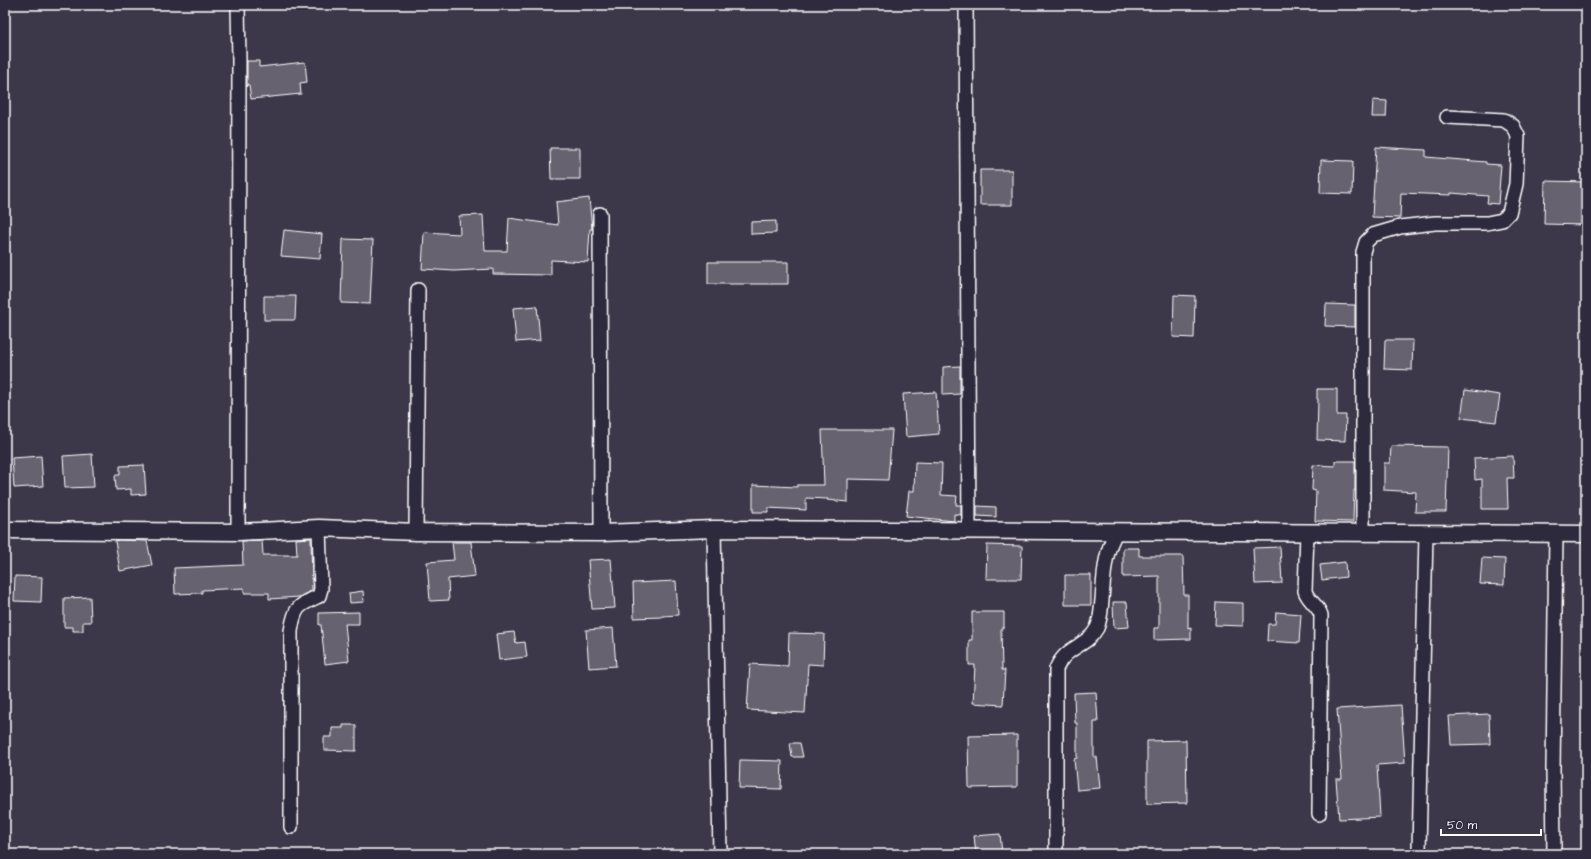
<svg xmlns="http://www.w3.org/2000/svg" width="1591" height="859" font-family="'Architects Daughter',sans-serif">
<rect width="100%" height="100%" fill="#3c3749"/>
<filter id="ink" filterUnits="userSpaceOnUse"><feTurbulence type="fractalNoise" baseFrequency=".025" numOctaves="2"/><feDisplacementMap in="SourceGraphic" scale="8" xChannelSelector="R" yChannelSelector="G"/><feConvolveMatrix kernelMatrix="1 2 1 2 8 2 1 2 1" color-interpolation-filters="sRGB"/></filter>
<g filter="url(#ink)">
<path fill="#666270" stroke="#fff" d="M 247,61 L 259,61 L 259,67 L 305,62 L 307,82 L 300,83 L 301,94 L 251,99 L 249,85 L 247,85 Z
M 1373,100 L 1387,101 L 1386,117 L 1372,117 Z
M 1376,147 L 1426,150 L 1426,157 L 1486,162 L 1486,164 L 1501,165 L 1498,204 L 1487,203 L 1488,196 L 1451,193 L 1451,195 L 1401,193 L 1400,218 L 1372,217 Z
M 550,148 L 580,148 L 580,179 L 551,179 Z
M 1321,160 L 1353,161 L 1352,194 L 1320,193 Z
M 980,170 L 1012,170 L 1012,205 L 980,205 Z
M 1545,181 L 1586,182 L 1586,225 L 1544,224 Z
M 589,198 L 592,229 L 590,229 L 588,262 L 551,260 L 551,275 L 493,274 L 493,269 L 454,271 L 422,269 L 424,232 L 460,234 L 459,216 L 483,215 L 485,251 L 507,251 L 509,218 L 558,225 L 556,202 Z
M 776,221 L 776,233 L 751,234 L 751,222 Z
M 284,230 L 322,234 L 320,259 L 281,256 Z
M 343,239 L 373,240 L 370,304 L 341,303 Z
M 708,262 L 788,262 L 788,284 L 708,284 Z
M 1174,295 L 1195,296 L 1194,338 L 1173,337 Z
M 264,296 L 296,296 L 295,320 L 264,320 Z
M 1326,304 L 1355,305 L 1355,327 L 1325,326 Z
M 537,306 L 540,340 L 516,342 L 513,308 Z
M 1385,340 L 1413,340 L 1412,370 L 1384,369 Z
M 960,366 L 960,394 L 943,395 L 943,367 Z
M 1317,389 L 1337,389 L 1337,415 L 1346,415 L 1345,441 L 1317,440 L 1318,399 L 1317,399 Z
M 1465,390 L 1500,395 L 1496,422 L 1461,418 Z
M 936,392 L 939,434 L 906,437 L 903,394 Z
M 822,430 L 892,430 L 888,480 L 848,479 L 848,502 L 827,500 L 828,499 L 806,498 L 806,510 L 768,508 L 768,512 L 753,512 L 753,485 L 797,487 L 797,485 L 824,485 Z
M 1391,446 L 1448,447 L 1446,512 L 1415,512 L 1416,492 L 1384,490 L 1384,463 L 1390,463 Z
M 92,454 L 94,487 L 65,488 L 63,456 Z
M 41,456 L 43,486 L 14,488 L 12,458 Z
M 1513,456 L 1514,478 L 1507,478 L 1508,509 L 1482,509 L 1482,479 L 1475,480 L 1474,458 Z
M 1335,461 L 1355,461 L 1355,490 L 1354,490 L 1353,522 L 1315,521 L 1316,491 L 1312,490 L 1313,465 L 1335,466 Z
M 915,462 L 942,463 L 941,495 L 957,496 L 956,505 L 961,505 L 961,515 L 954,514 L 954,521 L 906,516 L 909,491 L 914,491 Z
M 144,465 L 146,494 L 131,495 L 131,489 L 116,490 L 115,475 L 120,475 L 120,466 Z
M 977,506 L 996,507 L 996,517 L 977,516 Z
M 311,538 L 312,590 L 299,597 L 269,599 L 269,593 L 244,593 L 244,588 L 202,590 L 202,593 L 175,594 L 174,568 L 243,565 L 242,541 L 262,540 L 263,555 L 297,555 L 296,539 Z
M 119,540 L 147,541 L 152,565 L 120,571 L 115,541 Z
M 452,542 L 471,542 L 475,576 L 448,579 L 449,600 L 430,601 L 427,562 L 454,560 Z
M 987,545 L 1022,546 L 1021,579 L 986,579 Z
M 1280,547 L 1282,583 L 1255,584 L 1253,548 Z
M 1123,548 L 1139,548 L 1139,556 L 1183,556 L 1184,595 L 1188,595 L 1188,628 L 1191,627 L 1191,639 L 1154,640 L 1154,628 L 1159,628 L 1159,576 L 1123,577 Z
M 1482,558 L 1505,559 L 1504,585 L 1480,584 Z
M 611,559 L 615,608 L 592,609 L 588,560 Z
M 1345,562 L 1346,577 L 1322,580 L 1320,565 Z
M 1065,575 L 1091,575 L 1091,605 L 1065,605 Z
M 15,576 L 42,577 L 41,602 L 14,601 Z
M 676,581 L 678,615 L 662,616 L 662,617 L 634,618 L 633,583 Z
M 363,591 L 364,602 L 350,603 L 349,593 Z
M 90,597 L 91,622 L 83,622 L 83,631 L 73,631 L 73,627 L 64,627 L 64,598 Z
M 1113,602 L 1127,602 L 1129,627 L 1114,628 Z
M 1216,602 L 1243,603 L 1243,626 L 1215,625 Z
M 359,612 L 359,624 L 345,624 L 349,661 L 325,664 L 321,625 L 319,625 L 319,613 Z
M 972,612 L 1004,612 L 1004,628 L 1001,628 L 1002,670 L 1005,670 L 1003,705 L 973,703 L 975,665 L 969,665 L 969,640 L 972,640 Z
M 1276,612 L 1301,614 L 1299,643 L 1267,641 L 1268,624 L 1275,624 Z
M 613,628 L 616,666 L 589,668 L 586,630 Z
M 514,632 L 516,643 L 525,642 L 527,657 L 499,660 L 496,634 Z
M 789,633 L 824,634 L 823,665 L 808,664 L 805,713 L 747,710 L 750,664 L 788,666 Z
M 1096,692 L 1098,722 L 1094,722 L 1094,757 L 1097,757 L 1100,788 L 1077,790 L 1074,759 L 1077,758 L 1077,723 L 1075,723 L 1074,693 Z
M 1401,705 L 1405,763 L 1377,765 L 1380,817 L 1339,819 L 1336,779 L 1342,779 L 1337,709 Z
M 1489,714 L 1490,744 L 1451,745 L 1449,716 Z
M 343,725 L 356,725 L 356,751 L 324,750 L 324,737 L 332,737 L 332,728 L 343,728 Z
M 1017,735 L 1017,787 L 969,788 L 968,736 Z
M 1186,740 L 1187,803 L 1147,804 L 1147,741 Z
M 790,743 L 800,743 L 803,757 L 792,757 Z
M 740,760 L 782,761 L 781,789 L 739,788 Z
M 1000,834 L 1002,854 L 976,854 L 974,836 Z"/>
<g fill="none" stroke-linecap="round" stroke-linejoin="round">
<g stroke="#fff" stroke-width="16">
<path id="minor" d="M 238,5 L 239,60 L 238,532
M 966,5 L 969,530
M 600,214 L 601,533
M 714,529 L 720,854
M 416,532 L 418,290
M 1307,533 L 1305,591 C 1308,601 1318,605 1321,615 L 1319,814
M 1363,533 L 1363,252 L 1366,242 L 1373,235 L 1400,227 L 1435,223 L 1487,223 L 1502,220 L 1509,213 L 1516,184 L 1518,136 L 1513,126 L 1504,120 L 1447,117
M 291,827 L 291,631 C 295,606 298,606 319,596 L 321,589 L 319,528
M 1419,850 L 1426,533
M 1056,854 L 1056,669 C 1066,645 1086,648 1097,628 C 1101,619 1101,609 1102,600 C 1104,576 1104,552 1117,531
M 1554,854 L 1553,769 L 1556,534"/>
</g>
<g stroke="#fff" stroke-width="19">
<path id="tertiary" d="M 5,530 L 238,532 L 319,528 L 416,532 L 601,533 L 714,529 L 1586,534"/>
</g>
<use href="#minor" stroke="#2f2a3d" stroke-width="13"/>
<use href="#tertiary" stroke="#2f2a3d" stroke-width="16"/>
</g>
</g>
<rect width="1591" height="859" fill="none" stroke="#2f2a3d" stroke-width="20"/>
<rect x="10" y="10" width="1571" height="839" fill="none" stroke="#fff" stroke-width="1.5" filter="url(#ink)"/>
<path d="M1441 829v6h100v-6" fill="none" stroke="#ffffff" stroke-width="2"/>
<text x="1447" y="829" font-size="12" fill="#ffffff" stroke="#2f2a3d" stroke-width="3" paint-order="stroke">50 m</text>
</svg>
